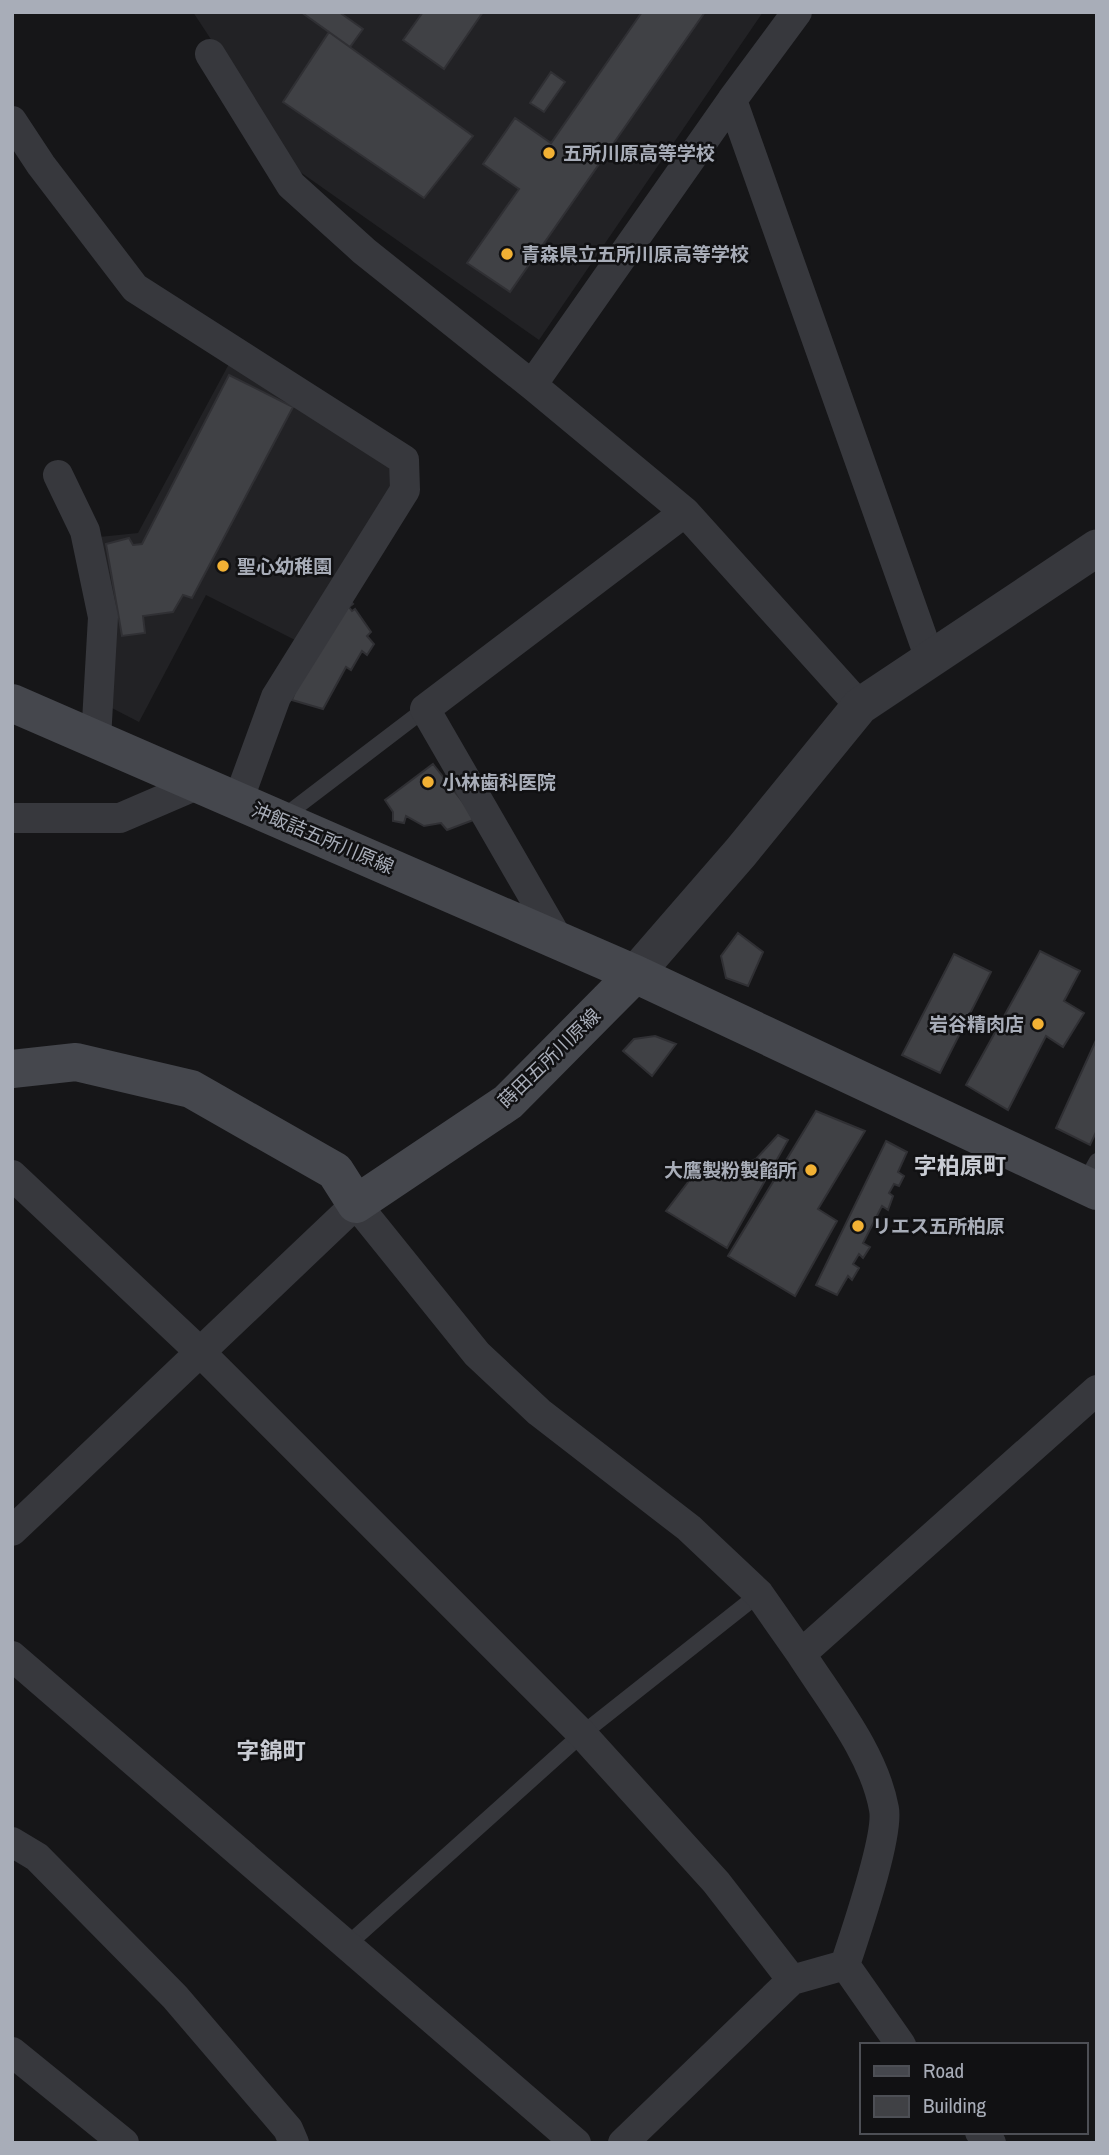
<svg xmlns="http://www.w3.org/2000/svg" width="1109" height="2155" font-family="'Archivo Narrow','Noto Sans JP',sans-serif">
<rect width="100%" height="100%" fill="#161618"/>
<path fill="#222225" d="M 193,12 L 763,12 L 539,340 L 296,169 Z
M 230,362 L 391,464 L 390,490 L 297,641 L 206,595 L 139,722 L 106,705 L 99,537 L 138,533 Z"/>
<path fill="#404145" stroke="#303034" stroke-width="2" d="M 301,12 L 339,12 L 363,29 L 350,47 Z
M 423,12 L 483,12 L 444,69 L 403,40 Z
M 642,12 L 705,12 L 510,292 L 467,263 L 519,189 L 483,164 L 515,118 L 551,143 Z
M 329,32 L 473,136 L 424,198 L 283,102 Z
M 551,72 L 565,82 L 544,112 L 530,103 Z
M 229,375 L 293,407 L 192,598 L 183,595 L 173,612 L 143,616 L 145,633 L 122,636 L 106,544 L 129,538 L 133,545 L 142,544 Z
M 347,598 L 353,604 L 349,607 L 352,611 L 355,609 L 371,632 L 367,636 L 374,644 L 367,655 L 362,651 L 351,670 L 346,667 L 323,709 L 292,700 L 304,668 Z
M 433,764 L 476,819 L 447,830 L 441,823 L 424,826 L 406,816 L 404,823 L 393,821 L 393,812 L 385,800 Z
M 738,933 L 763,952 L 748,986 L 726,978 L 721,956 Z
M 1040,951 L 1080,971 L 1064,1001 L 1084,1013 L 1063,1047 L 1046,1036 L 1008,1110 L 966,1085 Z
M 954,954 L 991,972 L 940,1073 L 902,1055 Z
M 655,1036 L 676,1044 L 652,1076 L 623,1051 L 634,1039 Z
M 1097,1038 L 1097,1130 L 1090,1145 L 1056,1128 Z
M 816,1111 L 865,1131 L 818,1209 L 837,1221 L 795,1296 L 728,1256 Z
M 778,1135 L 788,1140 L 727,1248 L 666,1211 L 705,1160 L 714,1165 L 739,1166 L 756,1159 Z
M 886,1141 L 907,1152 L 898,1172 L 904,1176 L 899,1186 L 894,1184 L 889,1193 L 893,1196 L 888,1210 L 882,1206 L 863,1243 L 870,1247 L 863,1258 L 859,1254 L 853,1264 L 859,1268 L 852,1280 L 848,1276 L 837,1295 L 816,1285 Z"/>
<g fill="none" stroke-linecap="round" stroke-linejoin="round">
<path stroke="#37383d" stroke-width="16" d="M 282,818 L 425,709
M 1084,1184 L 1097,1161
M 346,1946 L 582,1734 L 759,1594"/>
<path stroke="#37383d" stroke-width="30" d="M 797,12 L 732,100 L 532,385 L 685,512 L 860,706
M 210,54 L 291,185 L 364,251 L 532,385
M 732,100 L 930,659
M 12,121 L 41,165 L 135,288 L 404,460 L 405,490 L 276,697 L 238,801
M 58,475 L 85,531 L 103,617 L 96,739
M 12,818 L 120,818 L 199,784
M 559,941 L 425,709 L 685,512
M 12,1175 L 199,1351 L 582,1734 L 716,1882 L 792,1980
M 12,1531 L 356,1204 L 477,1354 L 539,1412 L 689,1528 L 759,1594 L 801,1654
M 12,1656 L 576,2143
M 12,1842 L 37,1857 L 175,1997 L 288,2129 L 294,2143
M 901,2045 L 845,1965 C 855,1934 889,1837 884,1809 C 874,1753 831,1701 801,1654 L 1097,1390
M 12,2052 L 124,2143
M 980,2132 L 991,2143
M 623,2143 L 792,1980 L 845,1965"/>
<path stroke="#37383d" stroke-width="37" d="M 635,974 L 741,852 L 860,706 L 1097,548"/>
<path stroke="#45474d" stroke-width="38" d="M 12,703 L 635,974 L 1097,1191
M 12,1069 L 76,1062 L 191,1089 L 335,1171 L 356,1204 L 508,1102 L 635,974"/>
</g>
<g fill="#f2b134" stroke="#111113" stroke-width="2.5">
<circle cx="549" cy="153" r="7"/>
<circle cx="507" cy="254" r="7"/>
<circle cx="223" cy="566" r="7"/>
<circle cx="428" cy="782" r="7"/>
<circle cx="1038" cy="1024" r="7"/>
<circle cx="811" cy="1170" r="7"/>
<circle cx="858" cy="1226" r="7"/>
</g>
<g text-anchor="middle" stroke-width="5" stroke-linejoin="round" paint-order="stroke">
<g font-size="19" font-weight="bold" fill="#a8adb8" stroke="#111113" text-anchor="start">
<text x="563" y="160">五所川原高等学校</text>
<text x="521" y="261">青森県立五所川原高等学校</text>
<text x="237" y="573">聖心幼稚園</text>
<text x="442" y="789">小林歯科医院</text>
<text x="1024" y="1031" text-anchor="end">岩谷精肉店</text>
<text x="797" y="1177" text-anchor="end">大鷹製粉製餡所</text>
<text x="872" y="1233">リエス五所柏原</text>
</g>
<g font-size="19" fill="#a8adb8" stroke="#111113">
<text transform="translate(323 838) rotate(23)" y="7">沖飯詰五所川原線</text>
<text transform="translate(549 1058) rotate(-44)" y="7">蒔田五所川原線</text>
</g>
<g font-size="23" font-weight="bold" fill="#c9ccd4" stroke="#111113">
<text x="960" y="1174">字柏原町</text>
<text x="271" y="1759">字錦町</text>
</g>
</g>
<rect width="1109" height="2155" fill="none" stroke="#a8adb8" stroke-width="28"/>
<rect x="860" y="2043" width="228" height="91" fill="#111113" stroke="#4d4f55" stroke-width="2"/>
<rect x="874" y="2066" width="35" height="10" fill="#45474d" stroke="#4d4f55" stroke-width="2"/>
<text x="923" y="2078" font-size="21" fill="#a8adb8">Road</text>
<rect x="874" y="2096" width="35" height="21" fill="#404145" stroke="#4d4f55" stroke-width="2"/>
<text x="923" y="2113" font-size="21" fill="#a8adb8">Building</text>
</svg>
